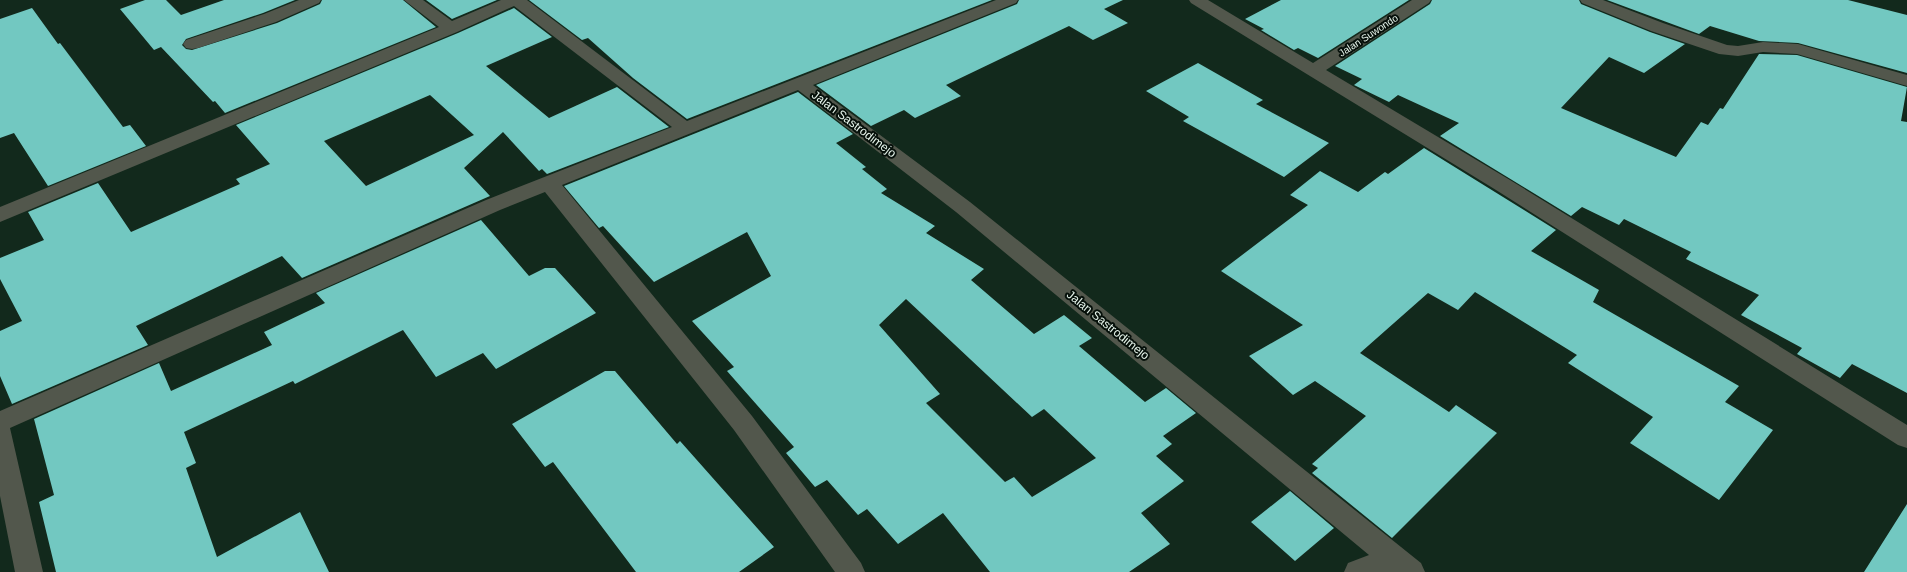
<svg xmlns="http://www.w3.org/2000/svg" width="1907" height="572" font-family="Arial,sans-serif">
<rect width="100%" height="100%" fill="#12291c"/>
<path fill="#72c8c1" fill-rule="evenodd" d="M 145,0 L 166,0 L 181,15 L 224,0 L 295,0 L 263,13 L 186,39 L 182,45 L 186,49 L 192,50 L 277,23 L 320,4 L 322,0 L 403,0 L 436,27 L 225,113 L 215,101 L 213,102 L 161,47 L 154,50 L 120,9 Z
M 426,0 L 497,0 L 452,19 Z
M 529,0 L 992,0 L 687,119 L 633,78 L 588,38 L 582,40 Z
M 1019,0 L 1123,0 L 1104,9 L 1128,23 L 1093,40 L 1069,26 L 946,85 L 961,96 L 915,118 L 904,110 L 871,126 L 816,85 L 1017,4 Z
M 1281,0 L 1409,0 L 1318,58 L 1298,48 L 1294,50 L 1261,30 L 1264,29 L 1245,19 Z
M 1432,0 L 1579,0 L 1581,4 L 1650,32 L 1685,44 L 1644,73 L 1609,57 L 1561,108 L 1676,157 L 1701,122 L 1708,125 L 1720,108 L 1723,109 L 1759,54 L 1797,55 L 1907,87 L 1901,121 L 1907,122 L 1907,393 L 1852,364 L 1840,378 L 1797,354 L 1802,348 L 1741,315 L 1759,295 L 1686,259 L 1691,252 L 1624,219 L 1619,225 L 1582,207 L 1571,216 L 1440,136 L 1459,123 L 1398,95 L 1389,102 L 1354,85 L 1362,79 L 1335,66 L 1430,4 Z
M 1607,0 L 1848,0 L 1907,15 L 1907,73 L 1798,43 L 1759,41 L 1710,26 L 1699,34 Z
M 32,8 L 58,44 L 60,43 L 123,127 L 130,125 L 146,146 L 48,186 L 14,133 L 0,138 L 0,19 Z
M 514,8 L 552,37 L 486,66 L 549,118 L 617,87 L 669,127 L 547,174 L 542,169 L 539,171 L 503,132 L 464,168 L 490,196 L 302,278 L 282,256 L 136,326 L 148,345 L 12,404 L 0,376 L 0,331 L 22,321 L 0,279 L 0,258 L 44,240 L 28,212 L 98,183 L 131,232 L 240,184 L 236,179 L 270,164 L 236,125 L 458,33 ZM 430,95 L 474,135 L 366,186 L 324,141 Z
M 1198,63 L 1263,100 L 1256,104 L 1329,143 L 1284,177 L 1183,121 L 1189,117 L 1146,91 Z
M 798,92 L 853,134 L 836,143 L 866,167 L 862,169 L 887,189 L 881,193 L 935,226 L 926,233 L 984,269 L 971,280 L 1034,334 L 1064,315 L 1092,338 L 1079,346 L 1145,402 L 1166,388 L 1196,413 L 1163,436 L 1172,444 L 1156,456 L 1184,481 L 1141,513 L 1170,544 L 1129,572 L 990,572 L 943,513 L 898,544 L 867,509 L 858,515 L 827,480 L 815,487 L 786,453 L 794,447 L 727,371 L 734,367 L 692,321 L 771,276 L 747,232 L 654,282 L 603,226 L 599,228 L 564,186 ZM 906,299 L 1032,417 L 1044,409 L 1096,458 L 1032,497 L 1014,477 L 1005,482 L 926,403 L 940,394 L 879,325 Z
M 1424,148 L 1556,230 L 1531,251 L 1599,290 L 1593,302 L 1739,386 L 1725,402 L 1773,430 L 1719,500 L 1630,443 L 1653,417 L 1568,363 L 1577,355 L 1475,292 L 1458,310 L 1428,293 L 1360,353 L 1449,412 L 1456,405 L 1497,433 L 1392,538 L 1312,473 L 1318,468 L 1312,464 L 1366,416 L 1315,381 L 1293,395 L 1249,356 L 1303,325 L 1221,271 L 1308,205 L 1290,195 L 1320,171 L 1358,192 L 1385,172 L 1388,174 Z
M 481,220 L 529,276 L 545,268 L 555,268 L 596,313 L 496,369 L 483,353 L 436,377 L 403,330 L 295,384 L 293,381 L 184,432 L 196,463 L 186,468 L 217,557 L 300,512 L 329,572 L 56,572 L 39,502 L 54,495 L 34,419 L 159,363 L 171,391 L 272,345 L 264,332 L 325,303 L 316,293 Z
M 605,371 L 615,371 L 677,444 L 680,441 L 774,547 L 739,572 L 636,572 L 553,462 L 545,467 L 512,424 Z
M 1290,491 L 1334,528 L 1295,561 L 1251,522 Z
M 1907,504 L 1907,572 L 1864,572 Z"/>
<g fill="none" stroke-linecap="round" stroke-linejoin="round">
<path fill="#52574c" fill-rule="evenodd" d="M 299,0 L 321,0 L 319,3 L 276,22 L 198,48 L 192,49 L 186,48 L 183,44 L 186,40 L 264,14 Z
M 404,0 L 423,0 L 452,21 L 501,0 L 527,0 L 687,121 L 996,0 L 1018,0 L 1016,3 L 813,85 L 970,202 L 1421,563 L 1425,572 L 1344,572 L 1348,563 L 1369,555 L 956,212 L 798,90 L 562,185 L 752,416 L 861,563 L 865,572 L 835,572 L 734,430 L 545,192 L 500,210 L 10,428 L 43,572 L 15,572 L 0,496 L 0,411 L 486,200 L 672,127 L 514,6 L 457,32 L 0,222 L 0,207 L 439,27 Z
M 1189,0 L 1208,0 L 1313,63 L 1412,0 L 1431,0 L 1429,3 L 1326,70 L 1510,180 L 1907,425 L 1907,448 L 1898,445 L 1496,190 L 1191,3 Z
M 1580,0 L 1603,0 L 1663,23 L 1727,45 L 1738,46 L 1763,42 L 1798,44 L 1907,75 L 1907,86 L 1797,54 L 1763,52 L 1738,56 L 1719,54 L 1651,31 L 1582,3 Z"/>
</g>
<g text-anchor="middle" stroke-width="4" stroke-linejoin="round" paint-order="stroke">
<g font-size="10" fill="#e6f4eb" stroke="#06100a">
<text transform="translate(1368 35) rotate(-33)" y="4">Jalan Suwondo</text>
</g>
<g font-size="12" fill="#e6f4eb" stroke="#06100a">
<text transform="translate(854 124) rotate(37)" y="4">Jalan Sastrodimejo</text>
<text transform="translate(1108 325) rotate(39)" y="4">Jalan Sastrodimejo</text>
</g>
</g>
</svg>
